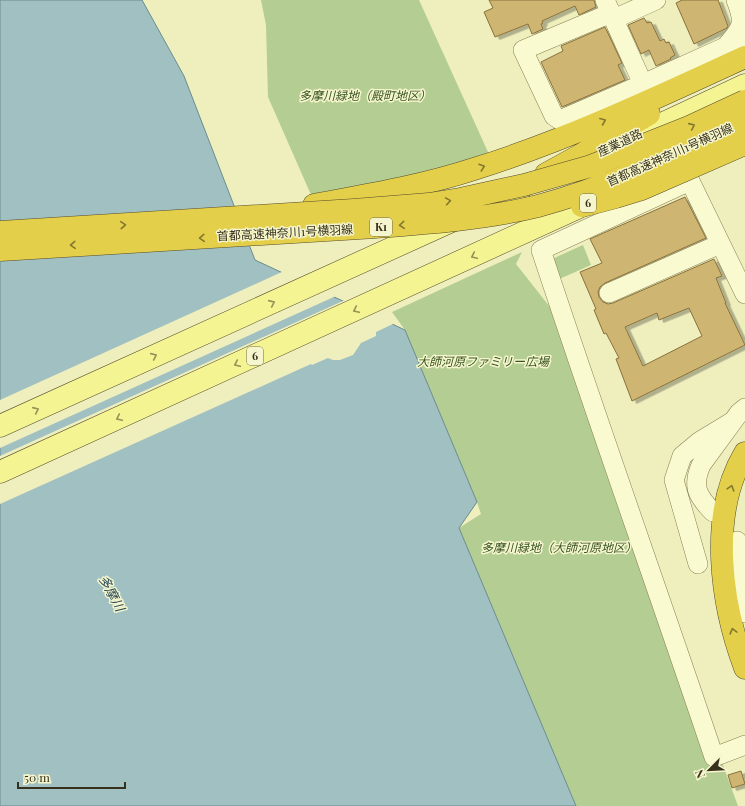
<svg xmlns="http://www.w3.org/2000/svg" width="745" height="806" font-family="'Playfair Display','Noto Sans JP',serif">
<defs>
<filter id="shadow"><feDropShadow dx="4.5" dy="2.5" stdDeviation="0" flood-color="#0004"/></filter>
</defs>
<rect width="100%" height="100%" fill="#efefbe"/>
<path fill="#b4cd92" d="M 261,0 L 419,0 L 493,163 L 312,197 L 268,97 L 266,25 Z
M 583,245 L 591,265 L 548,284 L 541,264 Z
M 522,252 L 516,264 L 572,335 L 674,632 L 738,806 L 576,806 L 459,528 L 481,514 L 477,502 L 405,330 L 392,312 Z"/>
<path fill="#a1c0c1" stroke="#698c8e" d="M 0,0 L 142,0 L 184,76 L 255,260 L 405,330 L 477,502 L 459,528 L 576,806 L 0,806 Z"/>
<path fill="#efefbe" d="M 284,271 L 336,296 L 0,448 L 0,400 Z
M 345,300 L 395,323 L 376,332 L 376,336 L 361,343 L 353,355 L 340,360 L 333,360 L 328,358 L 312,365 L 311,364 L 0,504 L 0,456 Z"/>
<path fill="#cfb572" stroke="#88713b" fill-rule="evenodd" filter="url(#shadow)" d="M 489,0 L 594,0 L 596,7 L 579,15 L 575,6 L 542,21 L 543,23 L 541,24 L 543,29 L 532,34 L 528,24 L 495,37 L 484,12 L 493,8 Z
M 682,0 L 718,0 L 728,26 L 727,28 L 694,44 L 676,3 Z
M 644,18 L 647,23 L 651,22 L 660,41 L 664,39 L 666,43 L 669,42 L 675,55 L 670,58 L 671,59 L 656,66 L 649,50 L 641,54 L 628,25 Z
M 605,27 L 622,63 L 618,65 L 625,80 L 562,107 L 541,62 L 563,51 L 561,46 Z
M 685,197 L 706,238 L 605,283 L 600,287 L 598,292 L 599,297 L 603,302 L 608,304 L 613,303 L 714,259 L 722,276 L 716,278 L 726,303 L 725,303 L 745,345 L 632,401 L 616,359 L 619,358 L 606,333 L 604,334 L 594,310 L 596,309 L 580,272 L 602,263 L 590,239 ZM 689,308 L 702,336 L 643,366 L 625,327 L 657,313 L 659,320 Z
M 741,771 L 745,784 L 732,788 L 728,775 Z"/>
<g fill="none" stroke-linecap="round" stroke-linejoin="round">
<g stroke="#888056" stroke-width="20">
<path id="minor" d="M 605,0 L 643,84
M 611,13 L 523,50 L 554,116 L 560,120 L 643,84 L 745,38
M 614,19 L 656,0
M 727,45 C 743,27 745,23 736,0
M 680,173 L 688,177 L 745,294
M 690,181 L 541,250 C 597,420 657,588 714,757 L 745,745
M 609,293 L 720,244
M 713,512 C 697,496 692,486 701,465 L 739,413 L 745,408
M 737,541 L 741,600 L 745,613
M 698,564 L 674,480 L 682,456 L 700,441 L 733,421"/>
</g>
<g stroke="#554c2b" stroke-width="23">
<path id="major" d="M 602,152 L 745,85
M 0,426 L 520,190
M 0,472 L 599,198"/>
</g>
<g stroke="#554c2b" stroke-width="23">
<path id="highway" d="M 546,174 L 586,152 L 649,114
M 314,205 C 368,195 422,186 474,169 C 567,140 656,98 745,57
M 745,453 C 708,514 721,604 745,668"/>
</g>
<use href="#minor" stroke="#fafad1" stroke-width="19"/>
<use href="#major" stroke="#f5f493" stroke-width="22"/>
<use href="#highway" stroke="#e3cf4a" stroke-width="22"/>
<g stroke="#554c2b" stroke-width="23" stroke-linecap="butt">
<path id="highway-bridge" d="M 582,206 L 616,197 L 642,189 L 745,144
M 0,232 L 354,210 L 429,204 L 460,199 L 524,185 L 591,166 L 689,127 L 745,101
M 0,250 L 376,227 C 430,223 485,219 538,206 C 610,187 677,154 745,122"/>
</g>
<use href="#highway-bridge" stroke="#e3cf4a" stroke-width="22"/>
</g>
<defs><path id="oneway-chevron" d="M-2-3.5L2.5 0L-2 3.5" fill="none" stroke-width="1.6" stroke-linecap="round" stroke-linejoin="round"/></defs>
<g stroke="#847830">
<use href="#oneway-chevron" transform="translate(603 121) rotate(-22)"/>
<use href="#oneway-chevron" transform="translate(692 126) rotate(-24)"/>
<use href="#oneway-chevron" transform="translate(482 167) rotate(-19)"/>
<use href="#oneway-chevron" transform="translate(448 201) rotate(-9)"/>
<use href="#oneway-chevron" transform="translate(123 225) rotate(-4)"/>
<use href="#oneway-chevron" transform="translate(402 225) rotate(175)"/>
<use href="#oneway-chevron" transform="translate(202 238) rotate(177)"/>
<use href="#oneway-chevron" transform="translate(73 245) rotate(177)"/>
<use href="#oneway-chevron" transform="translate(731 488) rotate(-73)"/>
<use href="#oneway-chevron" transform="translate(733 631) rotate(-105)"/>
</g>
<g stroke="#969257">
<use href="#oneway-chevron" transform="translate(474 256) rotate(155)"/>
<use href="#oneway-chevron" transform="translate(272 303) rotate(-24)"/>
<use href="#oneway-chevron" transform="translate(356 310) rotate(155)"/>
<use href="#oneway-chevron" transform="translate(154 356) rotate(-24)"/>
<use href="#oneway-chevron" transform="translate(237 364) rotate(155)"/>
<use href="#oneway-chevron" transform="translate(36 410) rotate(-24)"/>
<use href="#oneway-chevron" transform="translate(119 418) rotate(155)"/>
</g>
<g text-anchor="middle" stroke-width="3" stroke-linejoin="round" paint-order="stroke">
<g fill="#f6f6ce" stroke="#706c51" stroke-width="1">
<rect x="580" y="194" width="16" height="18" rx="3"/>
<rect x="370" y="218" width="22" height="18" rx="3"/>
<rect x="247" y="347" width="16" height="18" rx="3"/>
</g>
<g font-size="11" font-weight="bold" fill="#37311b">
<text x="588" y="207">6</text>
<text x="381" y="231">K1</text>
<text x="255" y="360">6</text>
</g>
<g font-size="12" font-style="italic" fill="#385421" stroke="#f6f6ce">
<text x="365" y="100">多摩川緑地（殿町地区）</text>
<text x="483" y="366">大師河原ファミリー広場</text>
<text x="559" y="552">多摩川緑地（大師河原地区）</text>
</g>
<g font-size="12" fill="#37311b" stroke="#f6f6ce">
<text transform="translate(620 143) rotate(-25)" y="4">産業道路</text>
<text transform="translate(670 155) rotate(-24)" y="4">首都高速神奈川1号横羽線</text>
<text transform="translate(285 233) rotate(-3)" y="4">首都高速神奈川1号横羽線</text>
</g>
<g font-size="13" font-style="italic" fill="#2a4c57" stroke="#f6f6ce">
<text transform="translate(112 593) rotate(62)" y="5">多摩川</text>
</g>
</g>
<g transform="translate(709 770) rotate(246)" stroke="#f6f6ce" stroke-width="3" paint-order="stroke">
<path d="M0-3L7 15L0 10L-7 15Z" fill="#37311b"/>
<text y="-6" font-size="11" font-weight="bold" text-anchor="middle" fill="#37311b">N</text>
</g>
<path d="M18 782v6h107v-6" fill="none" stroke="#37311b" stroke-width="2"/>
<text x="24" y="782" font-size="12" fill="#37311b" stroke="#f6f6ce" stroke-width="3" paint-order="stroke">50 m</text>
</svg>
